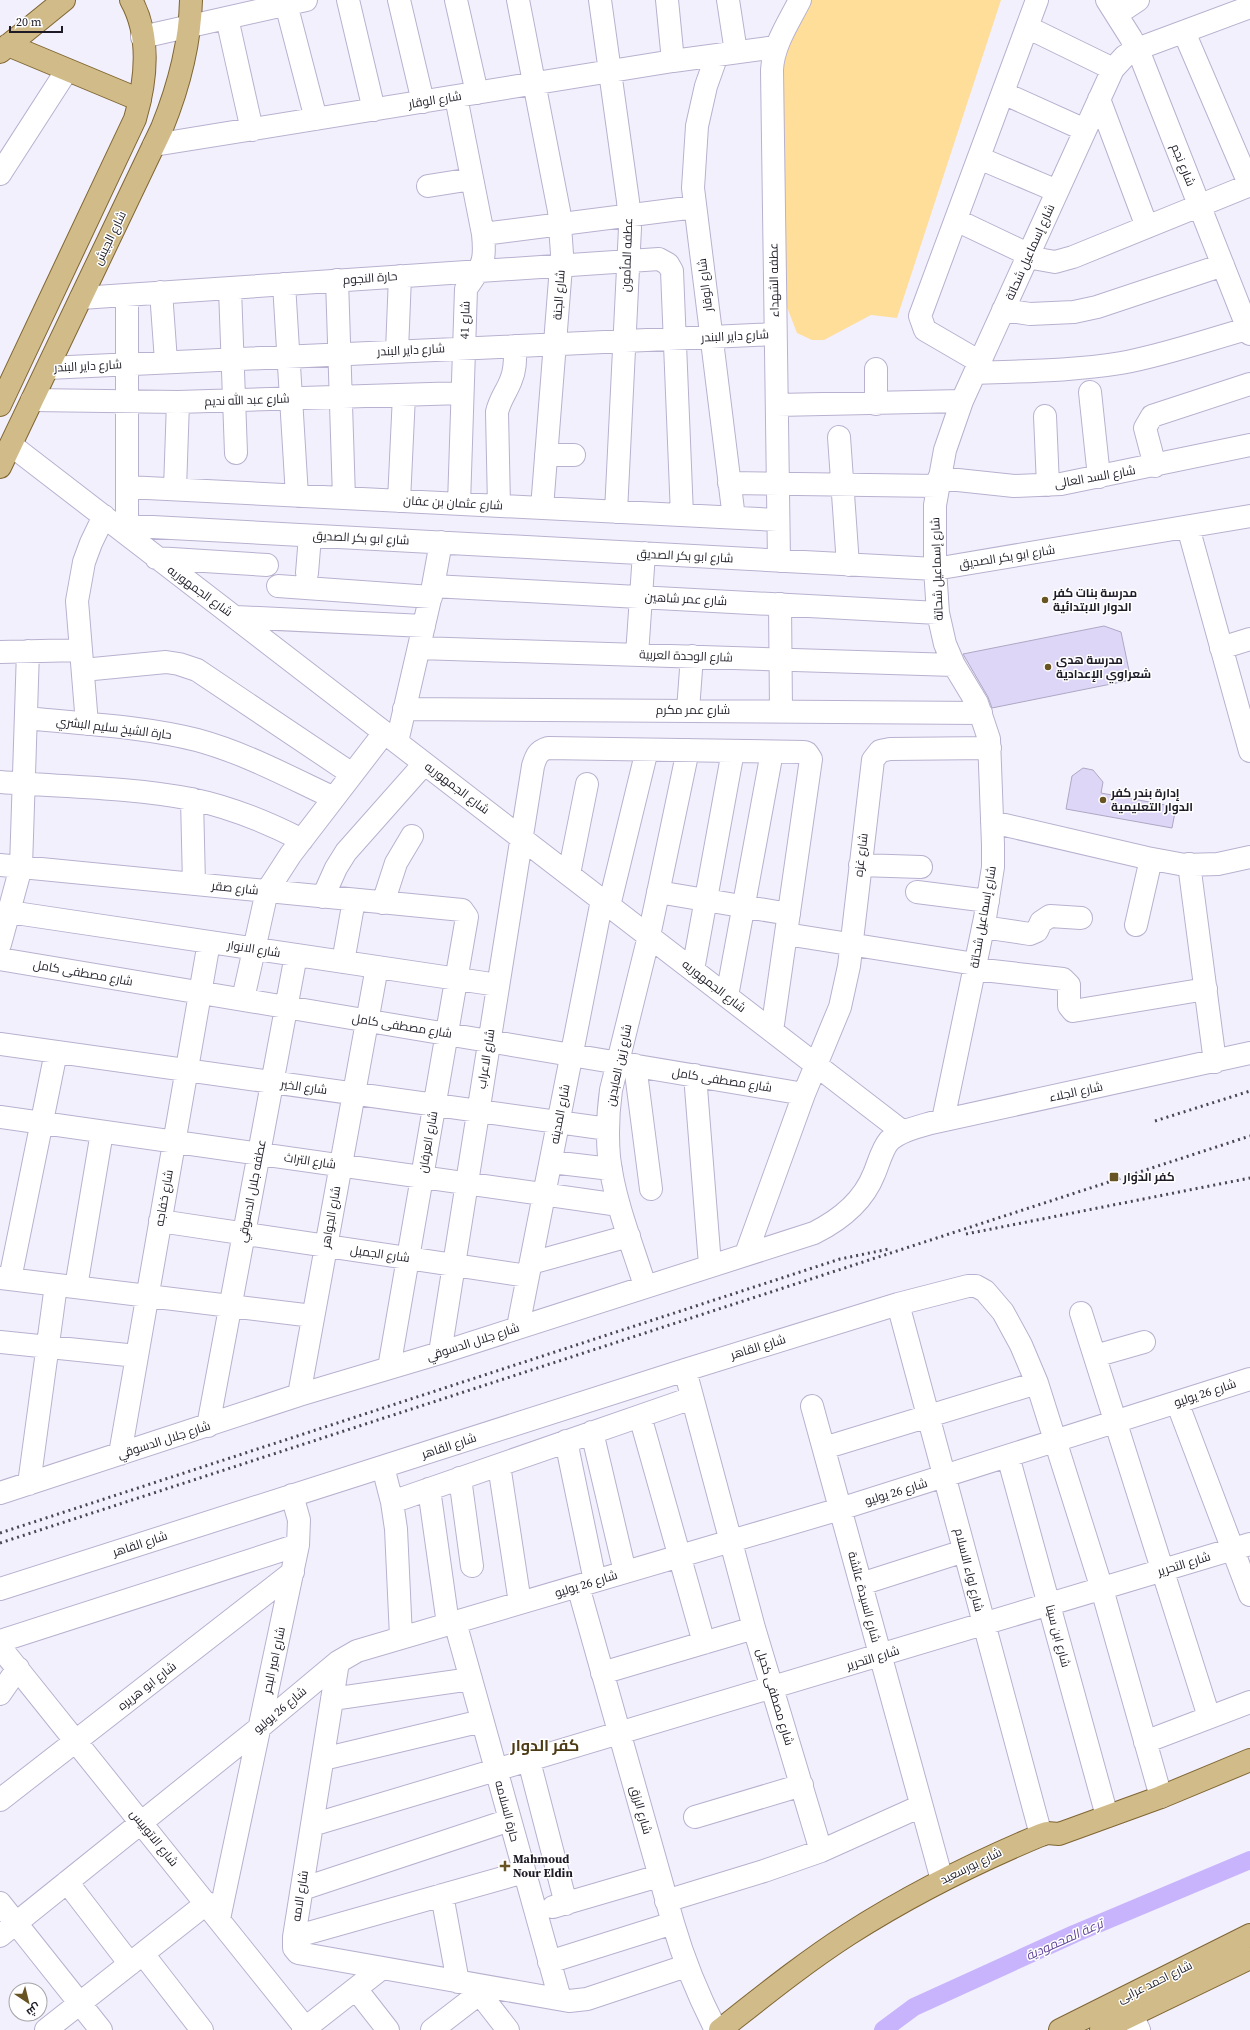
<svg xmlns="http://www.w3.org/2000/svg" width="1250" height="2030" font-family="'Source Serif 4',Cairo,serif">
<rect width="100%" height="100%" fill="#f3f0fd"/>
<path fill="#ffde9a" d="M 808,0 L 1001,0 L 897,318 L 871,315 L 824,340 L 812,340 L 797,333 L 785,302 L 783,75 L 778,59 Z"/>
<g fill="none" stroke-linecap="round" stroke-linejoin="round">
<path stroke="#c7b4fc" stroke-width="18" d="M 883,2030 L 914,2007 L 1074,1934 L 1250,1860"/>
</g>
<path fill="#ded6f6" stroke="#aea7c5" d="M 1104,626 L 1121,632 L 1131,680 L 992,708 L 988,697 L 963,654 Z
M 1083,768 L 1093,770 L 1103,782 L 1101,793 L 1176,807 L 1172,828 L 1066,809 L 1072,776 Z"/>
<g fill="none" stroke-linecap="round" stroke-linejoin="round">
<g stroke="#b8b1cf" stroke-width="24">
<path id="minor" d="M 285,0 L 316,119
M 348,0 L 374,110
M 399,0 L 423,102
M 456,0 L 477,93
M 518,0 L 559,211 L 562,254 L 542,508
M 600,0 L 628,201 L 630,228 L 616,512
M 667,0 L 673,61
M 728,0 L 736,52
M 1107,0 L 1131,38 L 1142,60 L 1250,334
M 1117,14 L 1138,0
M 227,18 L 252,130
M 1027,27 L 1113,69
M 1184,32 L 1250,186
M 142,37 L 306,0
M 717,55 L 706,86 L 697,126 L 693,188 L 734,518
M 1003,93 L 1085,130
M 456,97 L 483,234 C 486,264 482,265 466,289 L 459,504
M 1099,99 L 1147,227
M 154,145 L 673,61 L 776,47
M 979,158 L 1057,191
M 0,174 L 67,70
M 428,186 L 472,179
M 956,220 L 1038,259 L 1055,262 L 1073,257 L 1250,185
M 483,234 L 695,207
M 337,280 L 344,498
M 284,284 L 297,496
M 230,289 L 236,453
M 161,292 L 166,361
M 81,298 L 659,259 L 668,264 L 672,271 L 682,515
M 1003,310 L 1030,314 L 1074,312 L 1097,307 L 1223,265
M 397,351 L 400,276
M 980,362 L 925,330 L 920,316 L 1037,0
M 48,368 L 775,334
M 876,369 L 876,404
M 975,373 C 1024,371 1072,371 1121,363 C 1165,355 1207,340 1250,328
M 1090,392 L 1099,477
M 32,400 L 178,402 L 462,393
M 777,405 L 962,401
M 1045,416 L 1048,485
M 839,437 L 848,565
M 11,445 L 903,1132
M 546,455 L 574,455
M 1155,466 L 1145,428 L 1152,416 L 1250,384
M 939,478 L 1014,486 L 1061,484 L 1250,445
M 729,483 L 938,486
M 127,487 L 778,520
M 175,489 L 178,402
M 399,501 L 404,395
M 499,506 L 497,412 C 500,399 507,391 511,380 C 516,369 515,357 515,346
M 115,525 L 935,569 L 1250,516
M 127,525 L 127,295
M 1188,527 L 1250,751
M 156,558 L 267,565
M 779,561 L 772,70 C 773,45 789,22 800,0
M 307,573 L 310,536
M 278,586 L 431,597
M 433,586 L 938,613
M 780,604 L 781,711
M 236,617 L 424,626
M 419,648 L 954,665
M 1221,648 L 1250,639
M 0,652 L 81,650
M 637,655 L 644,553
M 83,670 L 166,662 L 179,664 L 197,670 L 352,774
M 404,709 L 981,713
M 688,710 L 692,656
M 26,718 C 83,724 141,726 197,740 C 245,753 289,777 334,798
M 87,724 L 77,601 L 84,562 L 91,543 L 104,516
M 397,742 L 433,586 L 441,542
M 0,782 C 62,787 130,787 191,799 C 230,807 267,822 302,840
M 192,799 L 194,884
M 992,822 L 1147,858 L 1185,865 L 1218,864 L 1250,857
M 1189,864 L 1215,1062
M 0,865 L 462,910 L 467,917 L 389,1368
M 860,865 L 921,867
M 569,874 L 587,784
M 658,892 L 789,914
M 917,892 L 988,901
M 323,897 L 336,868 L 346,852 L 424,764
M 383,903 L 396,863 L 412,836
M 609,906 L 647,750
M 9,912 L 498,985
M 1136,925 L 1151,859
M 983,927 L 1030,934 L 1037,931 L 1041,922 L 1050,916 L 1081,918
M 786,934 L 975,964
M 0,944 L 21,867 L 28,651
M 0,959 L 804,1094
M 343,962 L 354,900
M 974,969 L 1063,979 L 1069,985 L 1069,1006 L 1073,1011 L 1206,989
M 693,970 L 733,751
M 727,996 L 772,752
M 243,999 L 267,891 L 291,854 L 384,733
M 0,1044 L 608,1129
M 635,1065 L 651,1189
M 695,1075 L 710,1265
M 0,1117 L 619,1205
M 943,1120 L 985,918 L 993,867 L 993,845 L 989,739 L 977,703 L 954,665 L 945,644 L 938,613 L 935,569 L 935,505 L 945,450 L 962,401 L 1113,69 L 1125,56 L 1137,49 L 1250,7
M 551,1162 L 611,1169
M 160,1221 L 528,1276
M 746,1254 L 804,1094 L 840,1007 L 849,966 L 873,760 L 880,751 L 890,749 L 990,748
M 531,1263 L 629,1236
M 0,1278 L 313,1316
M 10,1279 L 56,1052
M 645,1286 C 632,1244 614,1201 609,1157 C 607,1134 608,1112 611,1090 L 649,936 L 688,750
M 76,1287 L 102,1132
M 898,1304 L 1041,1835
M 1081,1313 L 1209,1717
M 518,1327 L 602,900
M 0,1342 L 137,1356
M 440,1353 L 533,766 C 536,756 538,751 548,748 L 804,752 L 807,753 L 811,759 L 772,1031
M 1095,1356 L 1144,1342
M 685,1370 L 754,1628 L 821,1851
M 299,1395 L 377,967
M 1177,1402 L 1250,1595
M 812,1406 L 942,1880
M 640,1416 L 704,1643
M 208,1426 L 296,955
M 592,1432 L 625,1572
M 566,1441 L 595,1581
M 824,1448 L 1037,1383
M 120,1454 L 209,942
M 1008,1456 L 1107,1816
M 499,1465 L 520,1603
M 383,1467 L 392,1502 L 396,1529 L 401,1637
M 460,1478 L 472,1566
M 29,1484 L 56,1285
M 429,1489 L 448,1624
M 0,1493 L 299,1395 L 440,1353 L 814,1233 C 840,1220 863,1202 874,1174 C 878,1165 882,1149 889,1141 C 900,1131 917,1127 931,1123 L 1250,1053
M 392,1502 L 692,1398
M 861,1584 L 964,1551
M 578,1586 L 673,1923 C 684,1961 698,1995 716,2030
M 0,1589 L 685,1370 L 898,1304 L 968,1286 L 976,1286 L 985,1291 L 1003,1312 L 1021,1345 L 1037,1383 L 1102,1589 L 1161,1797
M 455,1622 L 560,1999
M 0,1641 L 298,1545
M 0,1647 L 307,2030
M 338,1662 L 294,1937 L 294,1948 L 298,1953 L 569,2001 L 587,1999 L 686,1966
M 602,1673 L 754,1628
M 0,1694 L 18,1668
M 332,1699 L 471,1679
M 1145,1742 L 1250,1702
M 323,1759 L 482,1721
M 529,1761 L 566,1904
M 0,1800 L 293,1572
M 695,1817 L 802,1785
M 312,1825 L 1250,1544
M 67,1882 L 130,1964
M 302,1889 L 510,1820
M 442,1895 L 458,1982
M 666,1901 L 764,1871 L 821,1851 L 921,1806
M 0,1903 L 101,2030
M 553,1907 L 659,1876
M 219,1919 L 298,1545 L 299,1520 L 292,1495
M 0,1936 L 259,1728 L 338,1662 L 357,1651 L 840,1509 L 1250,1379
M 294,1937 L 524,1872
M 143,1954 L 202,2030
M 549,1962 L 673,1923
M 473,1985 L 508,2030
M 356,1989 L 388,2030
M 1132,2015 L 1139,2030
M 46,2030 L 207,1903
M 303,2030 L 382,1968
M 432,2030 L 480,1993"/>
</g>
<g stroke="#7f6632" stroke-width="24">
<path id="major" d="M 8,45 L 140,100
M 0,52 L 64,0
M 0,405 L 135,119 C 146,81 151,36 131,0
M 0,467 L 162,128 C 179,86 190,45 191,0
M 720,2030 C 762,1997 804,1963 849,1934 C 910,1895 974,1863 1041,1835 L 1047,1833 L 1059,1834 L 1161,1797 L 1250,1760
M 1060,2030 L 1250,1935
M 1101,2030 L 1250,1958"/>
</g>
<use href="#minor" stroke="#fff" stroke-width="22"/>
<use href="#major" stroke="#d1bb88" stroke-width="22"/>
<path stroke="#4a4752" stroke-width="3" stroke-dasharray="2 4" stroke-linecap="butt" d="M 1155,1121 L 1250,1091
M 966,1234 L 1250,1178
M 0,1533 L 840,1259 L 889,1249
M 0,1543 L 1250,1136"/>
</g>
<g fill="#685322" stroke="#fff" stroke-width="1.5">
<circle cx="1045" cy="600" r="4"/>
<circle cx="1048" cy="667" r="4"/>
<circle cx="1103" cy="800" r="4"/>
<rect x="1109" y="1172" width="10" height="10" rx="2"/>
<path d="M503 1860h4v4h4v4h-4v4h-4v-4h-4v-4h4z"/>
</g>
<g text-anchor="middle" stroke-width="3" stroke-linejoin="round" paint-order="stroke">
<g font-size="12" fill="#1e1b26" stroke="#fff">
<text transform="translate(435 100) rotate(-9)" y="4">شارع الوقار</text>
<text transform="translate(1183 165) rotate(68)" y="4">شارع نجم</text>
<text transform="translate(110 238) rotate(-64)" y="4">شارع الجيش</text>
<text transform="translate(1030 252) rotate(-66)" y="4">شارع إسماعيل شحاتة</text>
<text transform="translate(627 255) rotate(-88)" y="4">عطفه المأمون</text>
<text transform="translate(370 278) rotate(-4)" y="4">حارة النجوم</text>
<text transform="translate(774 280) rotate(-91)" y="4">عطفه الشهداء</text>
<text transform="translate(705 285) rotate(-97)" y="4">شارع الوقار</text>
<text transform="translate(559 295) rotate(-86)" y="4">شارع الجنة</text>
<text transform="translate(465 320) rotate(-88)" y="4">شارع 41</text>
<text transform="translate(735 336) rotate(-3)" y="4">شارع داير البندر</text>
<text transform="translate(411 350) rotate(-3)" y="4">شارع داير البندر</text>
<text transform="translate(88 366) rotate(-3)" y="4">شارع داير البندر</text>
<text transform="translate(247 400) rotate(-2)" y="4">شارع عبد الله نديم</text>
<text transform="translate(1095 477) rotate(-10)" y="4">شارع السد العالى</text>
<text transform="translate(453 503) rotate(3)" y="4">شارع عثمان بن عفان</text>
<text transform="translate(361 538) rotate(3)" y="4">شارع ابو بكر الصديق</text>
<text transform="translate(685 556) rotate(3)" y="4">شارع ابو بكر الصديق</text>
<text transform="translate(1007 557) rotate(-9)" y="4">شارع ابو بكر الصديق</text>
<text transform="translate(937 569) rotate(-92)" y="4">شارع إسماعيل شحاتة</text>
<text transform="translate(200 591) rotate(36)" y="4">شارع الجمهوريه</text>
<text transform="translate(686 599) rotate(3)" y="4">شارع عمر شاهين</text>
<text transform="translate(686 656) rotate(2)" y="4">شارع الوحدة العربية</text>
<text x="693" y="714">شارع عمر مكرم</text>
<text transform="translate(114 728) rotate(7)" y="4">حارة الشيخ سليم البشري</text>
<text transform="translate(457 788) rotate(37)" y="4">شارع الجمهوريه</text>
<text transform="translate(861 855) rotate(-83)" y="4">شارع غزه</text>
<text transform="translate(235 888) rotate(6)" y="4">شارع صقر</text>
<text transform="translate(983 917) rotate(-80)" y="4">شارع إسماعيل شحاتة</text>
<text transform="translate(254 949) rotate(9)" y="4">شارع الانوار</text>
<text transform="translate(83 973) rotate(10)" y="4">شارع مصطفى كامل</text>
<text transform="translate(714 986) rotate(38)" y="4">شارع الجمهوريه</text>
<text transform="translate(402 1026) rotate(9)" y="4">شارع مصطفى كامل</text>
<text transform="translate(486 1059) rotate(-81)" y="4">شارع الاعراب</text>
<text transform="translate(619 1065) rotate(-78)" y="4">شارع زين العابدين</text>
<text transform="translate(722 1080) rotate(9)" y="4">شارع مصطفى كامل</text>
<text transform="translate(304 1087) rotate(8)" y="4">شارع الخير</text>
<text transform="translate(1076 1092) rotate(-12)" y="4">شارع الجلاء</text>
<text transform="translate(560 1114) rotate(-79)" y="4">شارع المدينه</text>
<text transform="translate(428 1142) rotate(-80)" y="4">شارع العرفان</text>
<text transform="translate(310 1161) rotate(8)" y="4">شارع التراث</text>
<text transform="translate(252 1191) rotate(-79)" y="4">عطفه جلال الدسوقي</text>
<text transform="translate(164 1198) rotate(-80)" y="4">شارع خفاجه</text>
<text transform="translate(331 1217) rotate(-80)" y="4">شارع الجواهر</text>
<text transform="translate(380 1254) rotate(8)" y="4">شارع الجميل</text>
<text transform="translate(473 1342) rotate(-18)" y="4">شارع جلال الدسوقي</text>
<text transform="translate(758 1347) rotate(-17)" y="4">شارع القاهر</text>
<text transform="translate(1205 1393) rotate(-18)" y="4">شارع 26 يوليو</text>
<text transform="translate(164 1440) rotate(-18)" y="4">شارع جلال الدسوقي</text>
<text transform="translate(449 1446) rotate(-18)" y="4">شارع القاهر</text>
<text transform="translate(896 1492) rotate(-17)" y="4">شارع 26 يوليو</text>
<text transform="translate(140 1544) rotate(-18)" y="4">شارع القاهر</text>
<text transform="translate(1184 1564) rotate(-17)" y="4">شارع التحرير</text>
<text transform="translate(969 1570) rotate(76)" y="4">شارع لواء الاسلام</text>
<text transform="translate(586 1584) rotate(-17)" y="4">شارع 26 يوليو</text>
<text transform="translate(864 1597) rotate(75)" y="4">شارع السيدة عائشة</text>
<text transform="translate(1058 1636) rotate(75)" y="4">شارع ابن سينا</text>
<text transform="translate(873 1658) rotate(-17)" y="4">شارع التحرير</text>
<text transform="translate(274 1660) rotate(-78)" y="4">شارع امير البحر</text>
<text transform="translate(147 1686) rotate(-38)" y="4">شارع ابو هريره</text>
<text transform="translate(775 1697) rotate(73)" y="4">شارع مصطفى كحيل</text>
<text transform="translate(280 1710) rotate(-40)" y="4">شارع 26 يوليو</text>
<text transform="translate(641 1810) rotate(74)" y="4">شارع الرزق</text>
<text transform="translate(507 1811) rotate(75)" y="4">حارة السلامه</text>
<text transform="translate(154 1838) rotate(51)" y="4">شارع الاتوبيس</text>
<text transform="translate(971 1866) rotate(-26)" y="4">شارع بورسعيد</text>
<text transform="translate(300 1896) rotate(-81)" y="4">شارع الامه</text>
<text transform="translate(1155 1982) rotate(-26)" y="4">شارع احمد عرابى</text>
</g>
<g font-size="12" font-weight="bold" fill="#1e1b26" stroke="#fff" text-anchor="start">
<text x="1053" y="597">مدرسة بنات كفر<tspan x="1053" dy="14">الدوار الابتدائية</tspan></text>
<text x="1056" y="664">مدرسة هدى<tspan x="1056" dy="14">شعراوي الإعدادية</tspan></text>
<text x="1111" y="797">إدارة بندر كفر<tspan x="1111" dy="14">الدوار التعليمية</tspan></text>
<text x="1123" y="1181">كفر الدوار</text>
<text x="513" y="1863">Mahmoud<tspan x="513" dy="14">Nour Eldin</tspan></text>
</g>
<g font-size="13" font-style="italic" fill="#604498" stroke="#fff">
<text transform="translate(1064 1939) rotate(-24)" y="5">ترعة المحمودية</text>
</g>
<g font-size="16" font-weight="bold" fill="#4c3b14" stroke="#fff">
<text x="545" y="1751">كفر الدوار</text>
</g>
</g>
<g transform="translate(28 2002) rotate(145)"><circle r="19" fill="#ffffff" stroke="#a5a4a8"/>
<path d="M0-3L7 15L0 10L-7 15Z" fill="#685322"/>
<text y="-6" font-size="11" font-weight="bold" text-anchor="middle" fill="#1e1b26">ش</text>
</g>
<path d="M10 26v6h52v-6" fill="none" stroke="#1e1b26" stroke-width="2"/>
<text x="16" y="26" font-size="12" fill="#1e1b26" stroke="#ffffff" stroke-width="3" paint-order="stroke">20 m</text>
</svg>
